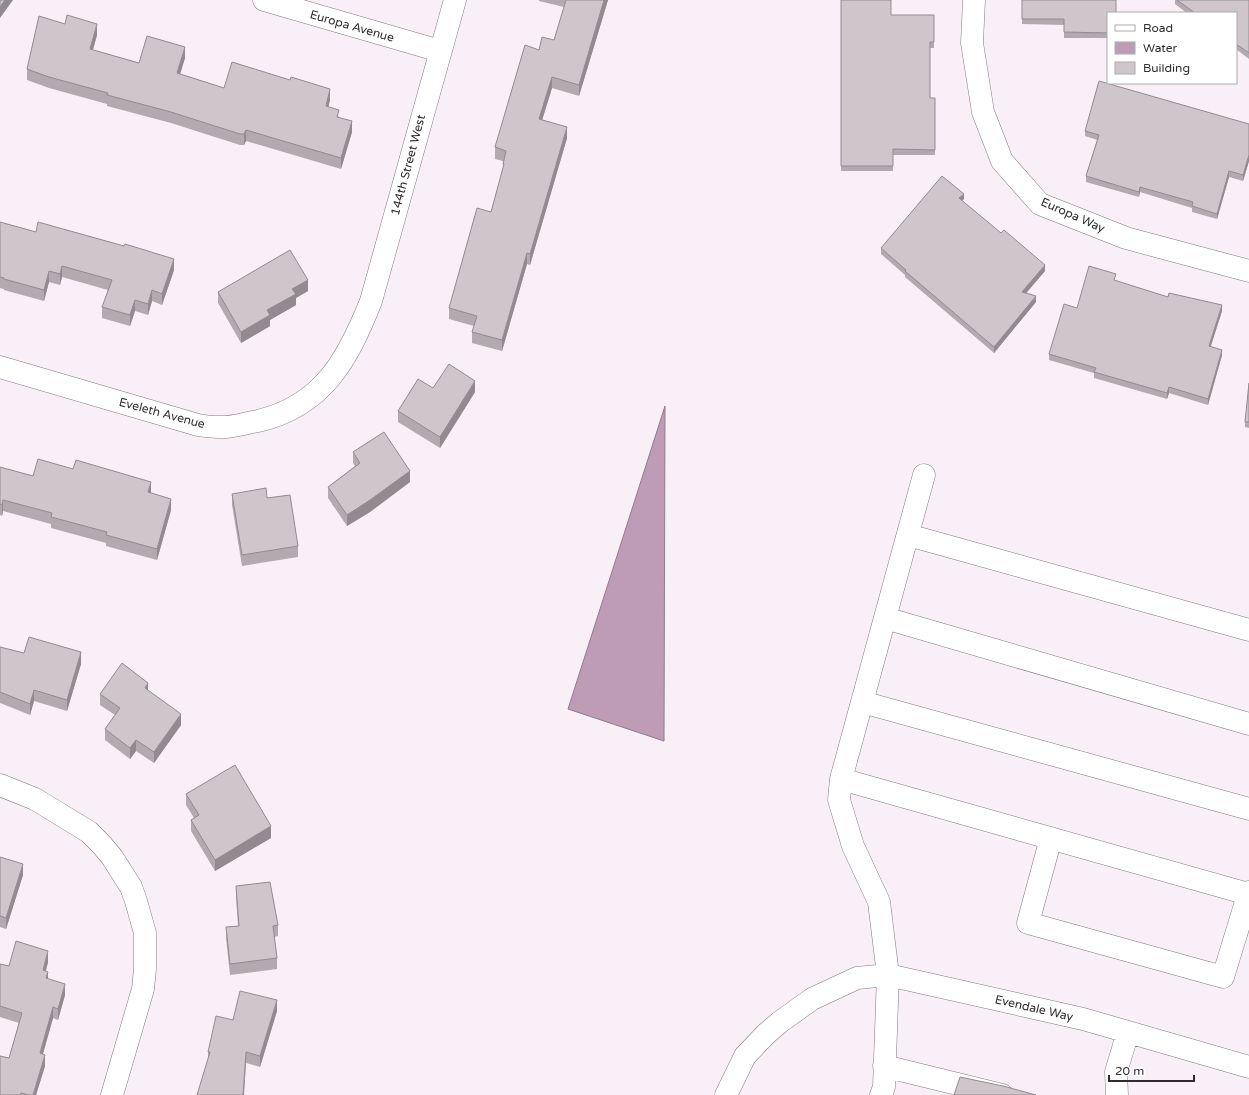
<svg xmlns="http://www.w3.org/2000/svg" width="1249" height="1095" font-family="'Varela Round',sans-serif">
<rect width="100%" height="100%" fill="#f8f0f6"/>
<path fill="#bf9cb5" stroke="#947a8c" d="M 665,406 L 664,741 L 568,709 Z"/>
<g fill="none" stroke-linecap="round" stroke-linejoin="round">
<g stroke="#817a7f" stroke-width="23">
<path id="minor" d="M 264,0 L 440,51
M 974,0 L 972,43 L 983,112 L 1002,161 L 1040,204 L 1126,238 L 1249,271
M 0,367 L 198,425 C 204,426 212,427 219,427 C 231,428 245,423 258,421 C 323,406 348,359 371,301 L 455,0
M 924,475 L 841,779 L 839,800 L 853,846 L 879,902 L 888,975 L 1083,1019 L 1249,1067
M 908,535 L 1249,630
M 885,618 L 1249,724
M 862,702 L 1249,809
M 841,779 L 1248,894
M 0,785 L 35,799 L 89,832 L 101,844 L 112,857 L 131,887 L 136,901 L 145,933 L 145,969 L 143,989 L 112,1095
M 1051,838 L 1028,923 L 1223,977 L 1249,892
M 884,1066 L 1002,1095
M 726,1095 L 745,1056 L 766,1034 L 780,1022 L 812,999 L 857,978 L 888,975 L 884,1087 L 881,1095
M 1117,1095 L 1116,1072 L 1128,1032"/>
</g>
<use href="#minor" stroke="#fff" stroke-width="22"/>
</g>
<path fill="#b2aaaf" d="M 539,0 L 608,0 L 579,96 L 552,88 L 542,120 L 567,138 L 530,265 L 527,264 L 502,351 L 472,343 L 472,332 L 474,326 L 449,319 L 449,308 L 491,212 L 503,170 L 503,161 L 495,159 L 495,147 L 539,50 L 554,40 L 564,7 L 539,1 Z
M 841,0 L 891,15 L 934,15 L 934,48 L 930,48 L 930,98 L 935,98 L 935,155 L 893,155 L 893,171 L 841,171 Z
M 1022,0 L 1108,13 L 1108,38 L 1064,38 L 1064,25 L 1022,24 Z
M 1175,0 L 1249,0 L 1249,59 L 1236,49 L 1236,13 L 1187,13 L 1175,4 Z
M 65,24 L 97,35 L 93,50 L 139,63 L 185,58 L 180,74 L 224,88 L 330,100 L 328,107 L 339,117 L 352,132 L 341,169 L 246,141 L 244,145 L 240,145 L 171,123 L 107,106 L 107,104 L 49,88 L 27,80 L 27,69 Z
M 1249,124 L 1249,161 L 1243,181 L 1229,177 L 1217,219 L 1192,212 L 1192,208 L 1140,192 L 1139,197 L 1086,182 L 1086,176 L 1097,140 L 1085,136 L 1085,131 Z
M 964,199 L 962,201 L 1045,271 L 1026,293 L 1036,302 L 994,353 L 905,277 L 905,275 L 881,254 L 881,248 Z
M 0,222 L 174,270 L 162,305 L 152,301 L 148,315 L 135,311 L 130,326 L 102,318 L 102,307 L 108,290 L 62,277 L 60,285 L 49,282 L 44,301 L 4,290 L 4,289 L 0,288 Z
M 1116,280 L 1115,281 L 1168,297 L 1222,311 L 1211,346 L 1222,355 L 1208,405 L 1169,393 L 1167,399 L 1094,378 L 1094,373 L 1049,360 L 1049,354 L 1077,308 Z
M 308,291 L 296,298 L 296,305 L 270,320 L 270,326 L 241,343 L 218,303 L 218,292 Z
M 1249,383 L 1249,428 L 1245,427 L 1245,422 Z
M 433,388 L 475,392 L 440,448 L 398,422 L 398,411 Z
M 353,452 L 410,482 L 370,512 L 347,526 L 328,498 L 328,487 L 355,466 L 353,463 Z
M 0,467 L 33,476 L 151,493 L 171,510 L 157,560 L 106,546 L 106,543 L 51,528 L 51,524 L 3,511 L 2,516 L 0,515 Z
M 232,494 L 267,498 L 298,546 L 298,557 L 242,566 L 232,505 Z
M 0,647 L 24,653 L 81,664 L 67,711 L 34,701 L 30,715 L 0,703 Z
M 148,690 L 181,725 L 154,763 L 136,751 L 130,759 L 105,740 L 105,729 L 115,715 L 100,705 L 100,694 Z
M 186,794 L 271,838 L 215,871 L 191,831 L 191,820 L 194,818 L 186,805 Z
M 0,857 L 23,875 L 6,929 L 0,927 Z
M 236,886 L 278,925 L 278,936 L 274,937 L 277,958 L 277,969 L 230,975 L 226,938 L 226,927 L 238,926 L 236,897 Z
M 48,962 L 46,971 L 48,979 L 65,995 L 58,1020 L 53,1018 L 43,1054 L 45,1066 L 36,1095 L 0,1095 L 9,1058 L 19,1023 L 0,1017 L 0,964 L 9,966 Z
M 277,1011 L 260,1067 L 246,1063 L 208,1059 L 208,1052 Z"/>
<path fill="#918b8f" d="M 5,0 L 13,0 L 0,18 L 0,7 Z
M 604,0 L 608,0 L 579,96 L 579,85 Z
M 97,24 L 97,35 L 90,60 L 90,49 Z
M 185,47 L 185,58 L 177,84 L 177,73 Z
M 552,77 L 552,88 L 539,130 L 539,119 Z
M 330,89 L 330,100 L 326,117 L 326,106 Z
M 352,121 L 352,132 L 341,169 L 341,158 Z
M 567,127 L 567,138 L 530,265 L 530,254 Z
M 246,130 L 246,141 L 244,145 L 244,134 Z
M 1249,155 L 1249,161 L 1243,181 L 1243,175 Z
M 1229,171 L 1229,177 L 1217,219 L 1217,214 Z
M 1140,187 L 1140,192 L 1139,197 L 1139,192 Z
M 964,194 L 964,199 L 959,204 L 959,198 Z
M 527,253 L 527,264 L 502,351 L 502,340 Z
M 174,259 L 174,270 L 162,305 L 162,294 Z
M 1045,265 L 1045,271 L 1022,298 L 1022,292 Z
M 62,266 L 62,277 L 60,285 L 60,274 Z
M 49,271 L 49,282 L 44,301 L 44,290 Z
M 308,280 L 308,291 L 296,298 L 296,305 L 270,320 L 270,326 L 241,343 L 241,332 L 267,310 L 292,289 Z
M 152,290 L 152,301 L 148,315 L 148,304 Z
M 1036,296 L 1036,302 L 994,353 L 994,347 Z
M 135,300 L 135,311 L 130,326 L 130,315 Z
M 1222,305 L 1222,311 L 1209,351 L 1209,346 Z
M 1222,350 L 1222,355 L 1208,405 L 1208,399 Z
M 475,381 L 475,392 L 440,448 L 440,437 Z
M 1169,387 L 1169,393 L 1167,399 L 1167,393 Z
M 410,471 L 410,482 L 370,512 L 347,526 L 347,515 Z
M 151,482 L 151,493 L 148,503 L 148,492 Z
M 171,499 L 171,510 L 157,560 L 157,549 Z
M 3,500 L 3,511 L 2,516 L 2,505 Z
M 81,652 L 81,664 L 67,711 L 67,700 Z
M 148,683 L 148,694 L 145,688 Z
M 34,690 L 34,701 L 30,715 L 30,704 Z
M 181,714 L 181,725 L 154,763 L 154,752 Z
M 136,740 L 136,751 L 130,759 L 130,748 Z
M 271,826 L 271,838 L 215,871 L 215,860 Z
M 23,864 L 23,875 L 6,929 L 6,918 Z
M 48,951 L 48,962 L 43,981 L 43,970 Z
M 48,972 L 48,983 L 46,978 Z
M 65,984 L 65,995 L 58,1020 L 58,1009 Z
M 277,1000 L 277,1011 L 260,1067 L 260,1056 Z
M 53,1007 L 53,1018 L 40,1064 L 40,1053 Z
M 246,1052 L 246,1063 L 244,1095 L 243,1095 Z
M 45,1055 L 45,1066 L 36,1095 L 33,1095 Z"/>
<path fill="#cfc6cc" stroke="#918b8f" d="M 0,0 L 5,0 L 0,7 Z
M 566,0 L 604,0 L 579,85 L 552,77 L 539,119 L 567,127 L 530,254 L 527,253 L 502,340 L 472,332 L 477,316 L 449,308 L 477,208 L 491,212 L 504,164 L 503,164 L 506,151 L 495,147 L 525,45 L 539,50 L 542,37 L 554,40 Z
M 841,0 L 891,0 L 891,15 L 934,15 L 934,42 L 930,42 L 930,98 L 935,98 L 935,150 L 893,149 L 893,166 L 841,166 Z
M 1022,0 L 1116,0 L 1116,13 L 1108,13 L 1108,33 L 1064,32 L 1064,19 L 1022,19 Z
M 1177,0 L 1249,0 L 1249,53 L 1236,44 L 1236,13 L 1195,13 Z
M 67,15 L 97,24 L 90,49 L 139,63 L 147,36 L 185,47 L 177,73 L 224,88 L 232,62 L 290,80 L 291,77 L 330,89 L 326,106 L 339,110 L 337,117 L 352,121 L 341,158 L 246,130 L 244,134 L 240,134 L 171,112 L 107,95 L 108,93 L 49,77 L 27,69 L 39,16 L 65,24 Z
M 1099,81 L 1249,124 L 1249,155 L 1243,175 L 1229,171 L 1217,214 L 1192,206 L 1193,202 L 1140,187 L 1139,192 L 1086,176 L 1099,135 L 1085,131 Z
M 942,176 L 964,194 L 959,198 L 1001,233 L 1004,230 L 1045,265 L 1022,292 L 1036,296 L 994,347 L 905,271 L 906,270 L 881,248 Z
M 0,222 L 36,232 L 38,222 L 124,246 L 125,244 L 174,259 L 162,294 L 152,290 L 148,304 L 135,300 L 130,315 L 102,307 L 112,280 L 62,266 L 60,274 L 49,271 L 44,290 L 4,279 L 4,278 L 0,277 Z
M 290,250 L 308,280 L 292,289 L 296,294 L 267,310 L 270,315 L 241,332 L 218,292 Z
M 1089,266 L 1116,274 L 1114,280 L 1168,297 L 1169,293 L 1222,305 L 1209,346 L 1222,350 L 1208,399 L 1169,387 L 1167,393 L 1094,372 L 1096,368 L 1049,354 L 1064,304 L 1077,308 Z
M 449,364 L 475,381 L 440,437 L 398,411 L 418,379 L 433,388 Z
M 1249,383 L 1249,422 L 1245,422 Z
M 384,432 L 410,471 L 370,500 L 347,515 L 328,487 L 360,463 L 353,452 Z
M 38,459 L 73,469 L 76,460 L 151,482 L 148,492 L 171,499 L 157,549 L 106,535 L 107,532 L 51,517 L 52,513 L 3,500 L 2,505 L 0,504 L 0,467 L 33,476 Z
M 266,488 L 267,498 L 290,495 L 298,546 L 242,555 L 232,494 Z
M 29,637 L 81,652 L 67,700 L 34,690 L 30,704 L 0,692 L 0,647 L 24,653 Z
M 122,663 L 148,683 L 145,688 L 181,714 L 154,752 L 136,740 L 130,748 L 105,729 L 120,708 L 100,694 Z
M 235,765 L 271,826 L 215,860 L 191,820 L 199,815 L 186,794 Z
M 0,857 L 23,864 L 6,918 L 0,916 Z
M 270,882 L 278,925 L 273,926 L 277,958 L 230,964 L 226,927 L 239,926 L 236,886 Z
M 16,941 L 48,951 L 43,970 L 48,972 L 46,978 L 65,984 L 58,1009 L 53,1007 L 40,1053 L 45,1055 L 33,1095 L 29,1095 L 21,1093 L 20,1095 L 0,1095 L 0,1056 L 9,1058 L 22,1013 L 0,1006 L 0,964 L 9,966 Z
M 240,991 L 277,1000 L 260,1056 L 246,1052 L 243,1095 L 197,1095 L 210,1052 L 208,1052 L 216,1016 L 233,1020 Z
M 960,1077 L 1003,1086 L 1036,1095 L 954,1095 Z"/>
<g text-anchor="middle" stroke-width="3" stroke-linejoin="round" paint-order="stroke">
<g font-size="12" fill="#2f2b2e" stroke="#fff">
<text transform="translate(352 26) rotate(16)" y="4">Europa Avenue</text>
<text transform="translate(408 165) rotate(-75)" y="4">144th Street West</text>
<text transform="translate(1073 215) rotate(24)" y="4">Europa Way</text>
<text transform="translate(162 413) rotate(15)" y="4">Eveleth Avenue</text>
<text transform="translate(1034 1008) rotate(13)" y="4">Evendale Way</text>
</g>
</g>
<rect x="1107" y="12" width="130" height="72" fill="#ffffff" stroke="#acaaab"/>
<rect x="1115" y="25" width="20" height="6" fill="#ffffff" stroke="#acaaab"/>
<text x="1143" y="32" font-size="12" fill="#2f2b2e">Road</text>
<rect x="1115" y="42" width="20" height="12" fill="#bf9cb5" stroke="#acaaab"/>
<text x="1143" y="52" font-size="12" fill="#2f2b2e">Water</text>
<rect x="1115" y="62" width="20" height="12" fill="#cfc6cc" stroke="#acaaab"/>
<text x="1143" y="72" font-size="12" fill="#2f2b2e">Building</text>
<path d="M1109 1075v6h85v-6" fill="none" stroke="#2f2b2e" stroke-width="2"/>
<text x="1115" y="1075" font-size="12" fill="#2f2b2e" stroke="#ffffff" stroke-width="3" paint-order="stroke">20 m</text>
</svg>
